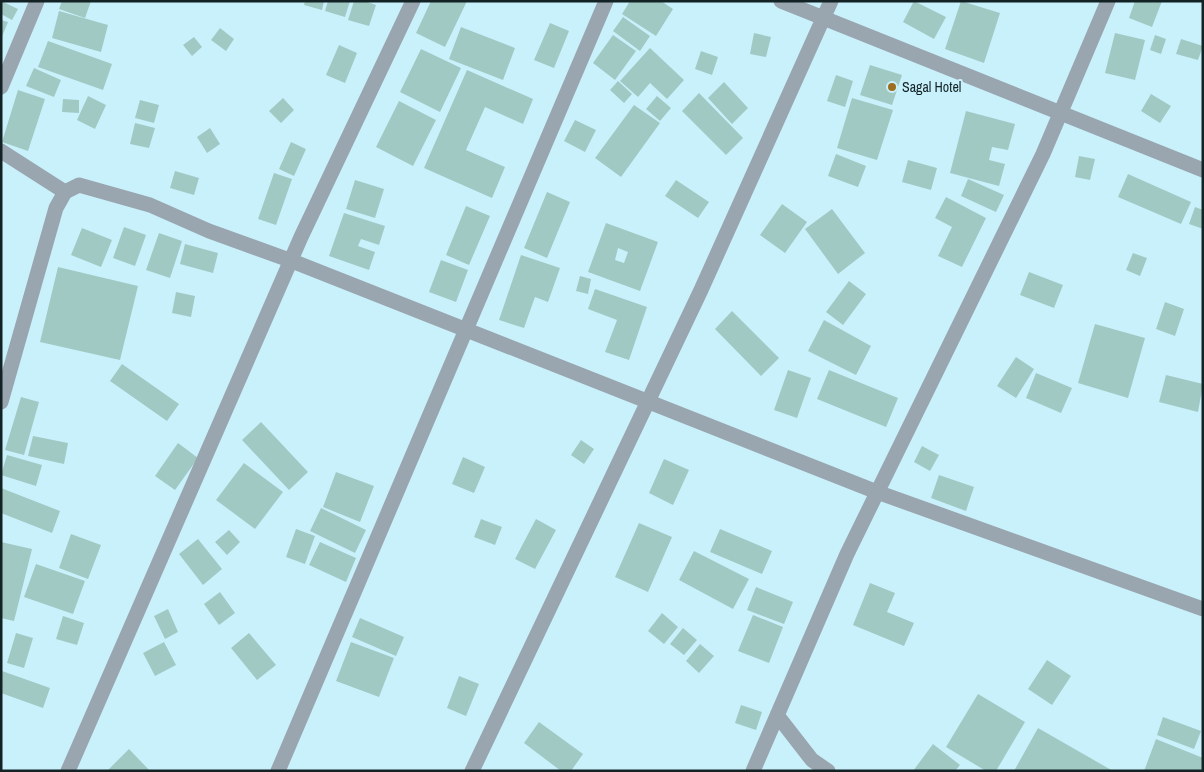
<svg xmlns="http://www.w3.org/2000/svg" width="1204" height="772" font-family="'Archivo Narrow',sans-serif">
<rect width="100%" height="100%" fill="#c9f1fb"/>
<path fill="#a0c9c4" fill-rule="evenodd" d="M 1,1 L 18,9 L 12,20 L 1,14 Z
M 62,1 L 91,1 L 85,18 L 59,9 Z
M 305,1 L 324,1 L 322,10 L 304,5 Z
M 328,1 L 350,1 L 345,17 L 325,11 Z
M 354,1 L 365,1 L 376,5 L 369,26 L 348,20 Z
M 431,1 L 467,1 L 445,47 L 416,33 Z
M 630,1 L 661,1 L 673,9 L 656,36 L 622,14 Z
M 914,1 L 946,17 L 934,39 L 903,22 Z
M 961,1 L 1000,13 L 984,63 L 945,49 Z
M 1135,1 L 1162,1 L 1152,27 L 1129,18 Z
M 59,11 L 108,25 L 101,52 L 52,38 Z
M 623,17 L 650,36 L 640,51 L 613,31 Z
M 1,20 L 8,22 L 1,39 Z
M 550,23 L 569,31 L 554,68 L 534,60 Z
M 461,27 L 515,48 L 503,80 L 449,59 Z
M 220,28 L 234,39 L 226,51 L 211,40 Z
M 754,33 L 771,37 L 766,57 L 750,54 Z
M 1115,33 L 1145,40 L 1135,80 L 1105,73 Z
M 613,35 L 636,51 L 615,80 L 593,63 Z
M 1155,35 L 1166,39 L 1161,54 L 1150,50 Z
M 194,37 L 202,47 L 192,56 L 183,45 Z
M 1181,39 L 1203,46 L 1198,60 L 1176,54 Z
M 48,41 L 112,64 L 103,90 L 38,67 Z
M 339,45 L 357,53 L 345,83 L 326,75 Z
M 650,48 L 684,80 L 667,99 L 650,83 L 638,97 L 620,81 Z
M 421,49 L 461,68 L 440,112 L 400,92 Z
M 701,51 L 718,57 L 712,75 L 695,69 Z
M 870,65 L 902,75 L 892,105 L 860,95 Z
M 34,68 L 61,80 L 54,97 L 26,86 Z
M 467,70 L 533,99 L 523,124 L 485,107 L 466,150 L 505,167 L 492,198 L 424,168 Z
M 836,75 L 853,81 L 845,107 L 827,101 Z
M 618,81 L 632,94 L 624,103 L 610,90 Z
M 724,82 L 748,108 L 732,124 L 708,98 Z
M 18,90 L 45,99 L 28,151 L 2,142 Z
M 699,93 L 743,138 L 726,155 L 682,111 Z
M 1151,94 L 1171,106 L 1160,123 L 1141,111 Z
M 88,96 L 106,105 L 95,129 L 77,120 Z
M 657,96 L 671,108 L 660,121 L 646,109 Z
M 283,98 L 294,110 L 281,123 L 269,111 Z
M 852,98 L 893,110 L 877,160 L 837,148 Z
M 63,99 L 79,100 L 79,113 L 62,112 Z
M 140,100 L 159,105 L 154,123 L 135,118 Z
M 399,101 L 436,120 L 413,166 L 376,147 Z
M 634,105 L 660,123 L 621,177 L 595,158 Z
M 966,111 L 1015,124 L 1008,150 L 992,147 L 989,160 L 1005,164 L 999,186 L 950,173 Z
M 575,120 L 596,130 L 585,152 L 564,141 Z
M 135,123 L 155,128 L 149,148 L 130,144 Z
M 210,128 L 220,144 L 207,153 L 197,137 Z
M 291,142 L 306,149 L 294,176 L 279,169 Z
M 836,154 L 866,166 L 858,187 L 828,176 Z
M 1079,156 L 1095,159 L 1090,180 L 1075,177 Z
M 908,160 L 937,168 L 931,190 L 902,182 Z
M 175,171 L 199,178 L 194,195 L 170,188 Z
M 274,173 L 292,179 L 276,225 L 258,219 Z
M 1128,174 L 1191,202 L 1181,224 L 1118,197 Z
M 968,179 L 1004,195 L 996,212 L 961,196 Z
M 355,180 L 384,189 L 375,218 L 346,209 Z
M 676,180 L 709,202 L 698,218 L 665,196 Z
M 547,192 L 570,202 L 547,258 L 524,248 Z
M 946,197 L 986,218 L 962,267 L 938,256 L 952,227 L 935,218 Z
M 782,204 L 807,222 L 785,253 L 760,235 Z
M 466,206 L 490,216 L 469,265 L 446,255 Z
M 1195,207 L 1203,210 L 1203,229 L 1189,224 Z
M 832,209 L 865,253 L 838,274 L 805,229 Z
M 344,213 L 385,226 L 379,245 L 361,239 L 358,246 L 375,252 L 369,270 L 329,256 Z
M 606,223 L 658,242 L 640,291 L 588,272 ZM 618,248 L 628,252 L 624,263 L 615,260 Z
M 124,227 L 146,235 L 135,266 L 113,258 Z
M 82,228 L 112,240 L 101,267 L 71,255 Z
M 159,233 L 182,241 L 170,278 L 146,270 Z
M 185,244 L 218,253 L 213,273 L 180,264 Z
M 1133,253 L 1147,258 L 1140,276 L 1126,270 Z
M 521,255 L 560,268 L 548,302 L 535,297 L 524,328 L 499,320 Z
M 441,260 L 468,270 L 456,302 L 429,292 Z
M 58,267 L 138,286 L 120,360 L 40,342 Z
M 1029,272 L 1063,285 L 1054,308 L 1020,295 Z
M 580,276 L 591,279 L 588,294 L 576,291 Z
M 849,281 L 866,294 L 843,325 L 826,312 Z
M 595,289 L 647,307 L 629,360 L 605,352 L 617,320 L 588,309 Z
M 176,292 L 195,296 L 191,317 L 172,313 Z
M 1165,302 L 1184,309 L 1175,336 L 1156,329 Z
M 732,311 L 779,358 L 761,376 L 715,329 Z
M 824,320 L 871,346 L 856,375 L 808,351 Z
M 1095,324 L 1145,338 L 1128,398 L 1078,383 Z
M 1016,357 L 1034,369 L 1016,398 L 997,386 Z
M 122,364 L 179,404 L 167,421 L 110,381 Z
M 788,370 L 811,378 L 797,418 L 774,410 Z
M 829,370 L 898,398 L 886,427 L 817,399 Z
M 1036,373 L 1072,388 L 1061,413 L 1026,398 Z
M 1166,375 L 1203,384 L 1198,412 L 1159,402 Z
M 21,397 L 39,402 L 24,455 L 5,450 Z
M 261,422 L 308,472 L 289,490 L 242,440 Z
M 33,436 L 68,443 L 64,464 L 28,456 Z
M 581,440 L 594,449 L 584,464 L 571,455 Z
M 178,443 L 198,458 L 175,490 L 155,476 Z
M 922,446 L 939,455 L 930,471 L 914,462 Z
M 7,455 L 42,465 L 36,486 L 1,475 Z
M 463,457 L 485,467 L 474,493 L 452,484 Z
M 664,459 L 689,470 L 673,505 L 649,493 Z
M 244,463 L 283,492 L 255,529 L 216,500 Z
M 336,472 L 374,486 L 360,522 L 323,507 Z
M 939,475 L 974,487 L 966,511 L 931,498 Z
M 1,488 L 60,511 L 52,533 L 1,513 Z
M 321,508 L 366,530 L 355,553 L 310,531 Z
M 481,519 L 502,527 L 495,545 L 474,537 Z
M 536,519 L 556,530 L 535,569 L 515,559 Z
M 639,523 L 672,537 L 648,592 L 615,577 Z
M 296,529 L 315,536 L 305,564 L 286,557 Z
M 720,529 L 772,551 L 762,574 L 710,552 Z
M 229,530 L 240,542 L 227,555 L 215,542 Z
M 71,534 L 101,545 L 88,579 L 59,568 Z
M 198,539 L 222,569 L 203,585 L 179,554 Z
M 1,542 L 32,549 L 14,621 L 1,618 Z
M 320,542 L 356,558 L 346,582 L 309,565 Z
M 694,551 L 749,579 L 733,609 L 679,580 Z
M 36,564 L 85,581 L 73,614 L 24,597 Z
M 870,583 L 895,593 L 887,612 L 914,623 L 904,646 L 853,625 Z
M 756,587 L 793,602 L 784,624 L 747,610 Z
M 220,592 L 235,613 L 219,625 L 204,604 Z
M 168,609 L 178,632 L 165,639 L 154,616 Z
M 662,613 L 678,627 L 664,644 L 648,631 Z
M 753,615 L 783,627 L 769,663 L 738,651 Z
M 63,616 L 84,623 L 77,645 L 56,639 Z
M 360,618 L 404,637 L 396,656 L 352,637 Z
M 683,628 L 697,640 L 684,655 L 670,644 Z
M 16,633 L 33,638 L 24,668 L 7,663 Z
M 249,633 L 276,665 L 257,680 L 231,648 Z
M 164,642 L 176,665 L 155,676 L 143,653 Z
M 351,642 L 394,658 L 379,697 L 336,681 Z
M 700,644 L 714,656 L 699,673 L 686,661 Z
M 1047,660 L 1071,676 L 1052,705 L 1028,689 Z
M 2,671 L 50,688 L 43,708 L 1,693 Z
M 459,676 L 479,684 L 466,716 L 447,708 Z
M 978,694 L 1025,722 L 996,771 L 986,771 L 946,747 Z
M 741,705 L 762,712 L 756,730 L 735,723 Z
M 1163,717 L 1201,731 L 1194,749 L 1157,735 Z
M 539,722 L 583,754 L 571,771 L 561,771 L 524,743 Z
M 1038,728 L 1113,771 L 1014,771 Z
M 1156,739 L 1203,758 L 1203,771 L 1144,771 Z
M 933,744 L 960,765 L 955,771 L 913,771 Z
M 129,749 L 150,771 L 107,771 Z"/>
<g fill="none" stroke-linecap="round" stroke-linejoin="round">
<path stroke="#99a5af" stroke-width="15" d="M 1,151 L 65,192"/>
<path stroke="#99a5af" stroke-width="15" d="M 781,1 L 1203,170
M 1,87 L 37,1
M 1,402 L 56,208 L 65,192 L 79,185 L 150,205 L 209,231 L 292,261 L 877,492 L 1203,609
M 777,715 L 812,760 L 828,771
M 68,771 L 301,237 L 413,1
M 278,771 L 606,1
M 472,771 L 701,290 L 831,1
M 753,771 L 847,554 L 1043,154 L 1108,1"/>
</g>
<circle fill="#9c6e1f" stroke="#c9f1fb" stroke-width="2" cx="892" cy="87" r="5"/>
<g text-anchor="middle" stroke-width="4" stroke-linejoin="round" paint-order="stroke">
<g font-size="14" fill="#122225" stroke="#c9f1fb" text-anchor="start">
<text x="902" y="92">Sagal Hotel</text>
</g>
</g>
<rect width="1204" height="772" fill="none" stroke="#122225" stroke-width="5"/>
</svg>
